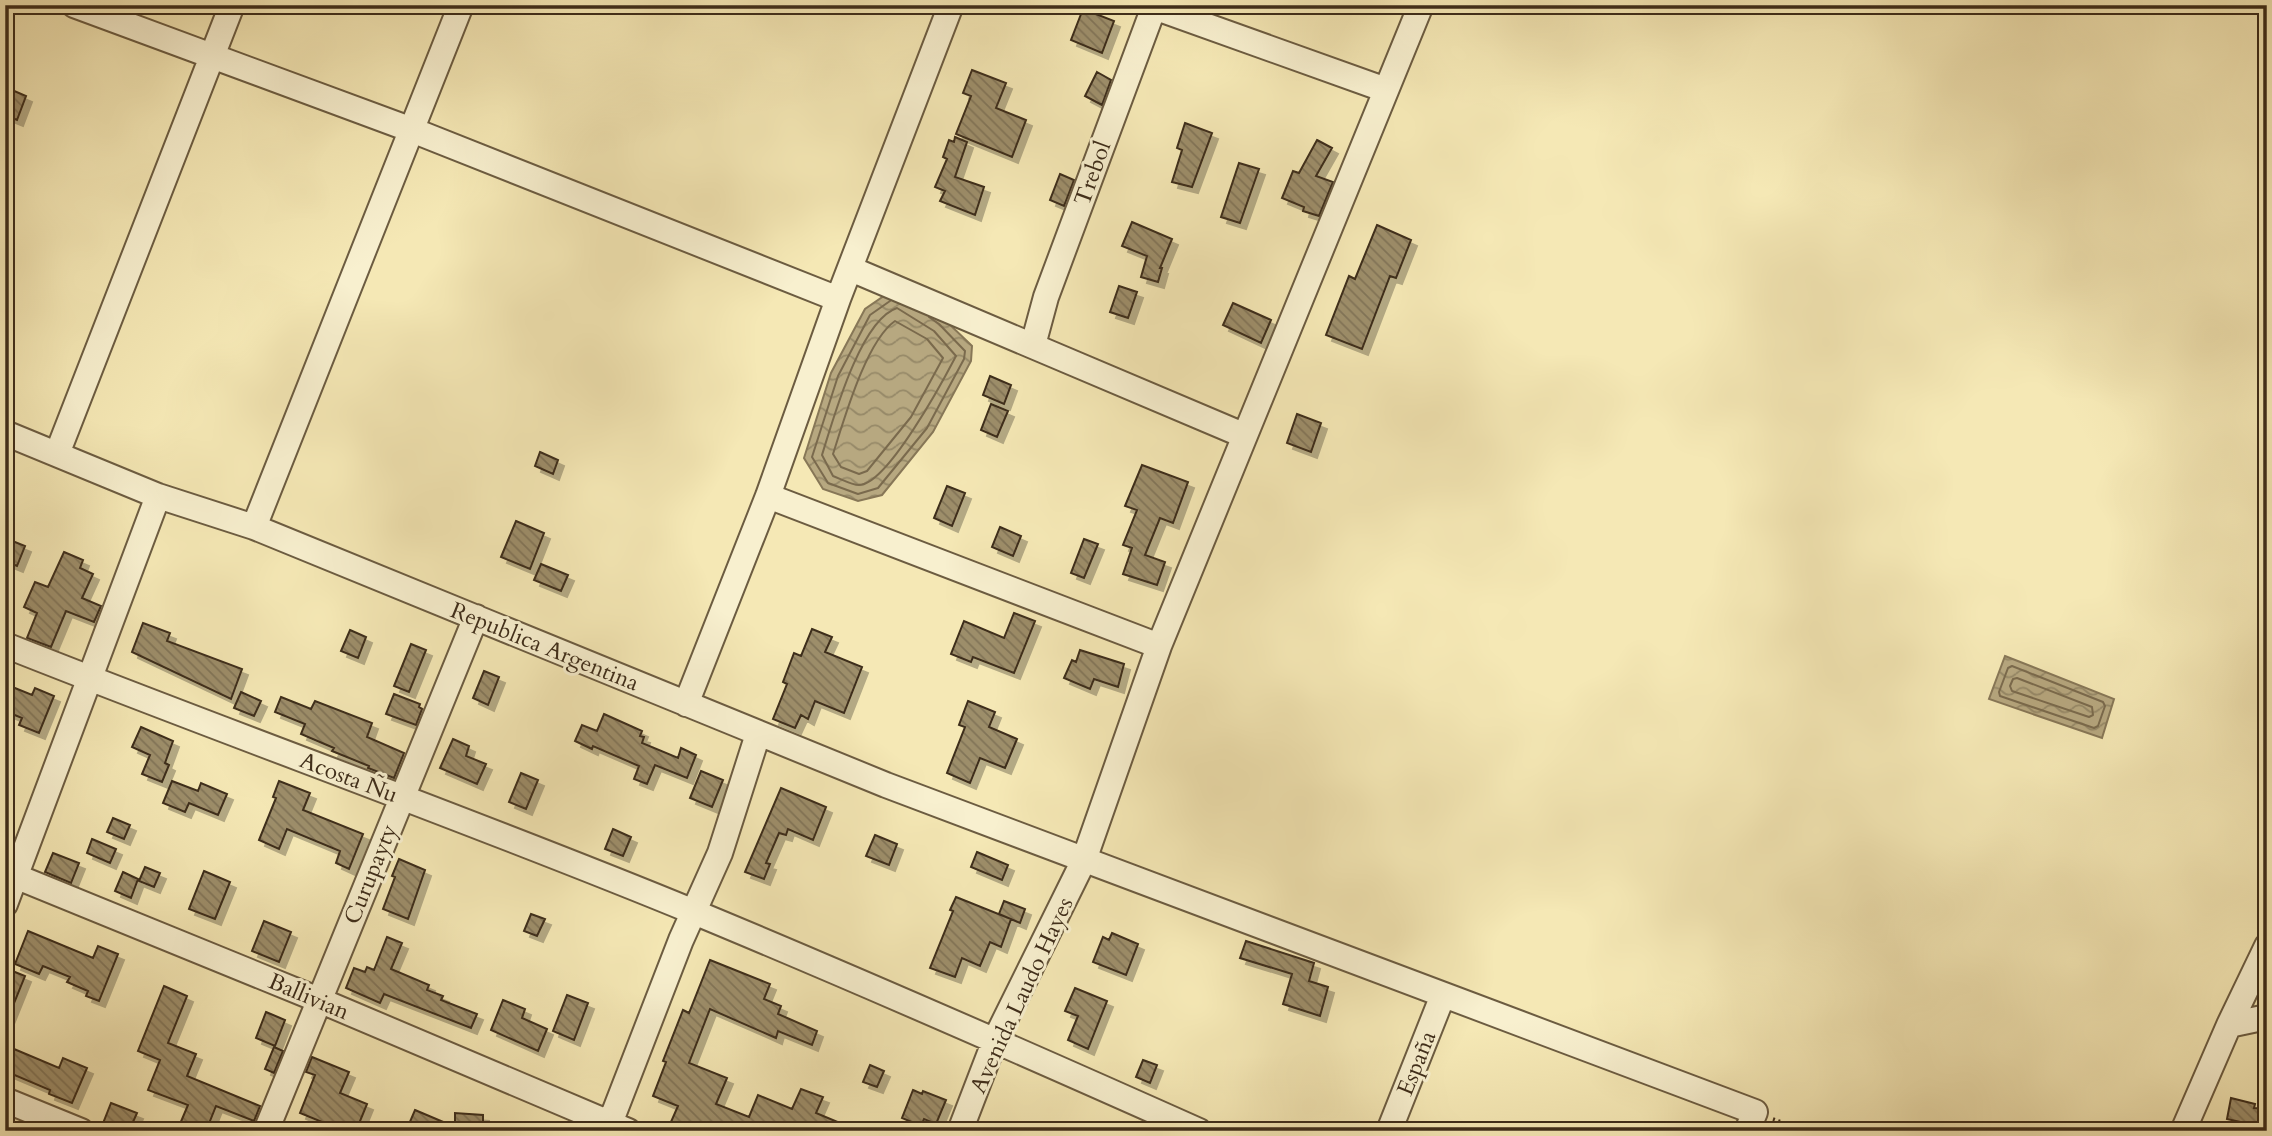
<svg xmlns="http://www.w3.org/2000/svg" width="2272" height="1136" font-family="Cardo,serif">
<defs>
<pattern id="water-waves" width="16" height="10" patternUnits="userSpaceOnUse" patternTransform="scale(1.75)"><rect width="16" height="10" fill="#b7a880"/><path d="M0 5q4-4 8 0t8 0" fill="none" stroke="#968968"/></pattern>
<pattern id="building-back-hatch" width="6" height="6" patternUnits="userSpaceOnUse" patternTransform="scale(1.75)"><rect width="6" height="6" fill="#9d8e6b"/><path d="M-1 5l2 2M0 0l6 6M5-1l2 2" fill="none" stroke="#817457"/></pattern>
<filter id="shadow"><feDropShadow dx="6" dy="6" stdDeviation="0" flood-color="#0004"/></filter>
</defs>
<rect width="100%" height="100%" fill="#f5e8b5"/>
<filter id="stains"><feTurbulence type="fractalNoise" baseFrequency=".00286" numOctaves="4"/><feColorMatrix values="0 0 0 0 .2 0 0 0 0 .09 0 0 0 0 .02 0 0 0 .5 -.17"/></filter>
<radialGradient id="worn" r=".72"><stop offset=".6" stop-color="#630" stop-opacity="0"/><stop offset="1" stop-color="#630" stop-opacity=".3"/></radialGradient>
<path fill="url(#water-waves)" stroke="#877757" stroke-width="2" d="M 894,289 L 944,319 L 972,346 L 971,361 L 933,432 L 882,495 L 858,501 L 823,489 L 804,458 L 831,373 L 865,309 Z
M 2005,656 L 2114,699 L 2102,738 L 1989,699 Z"/>
<g fill="none" stroke-linecap="round" stroke-linejoin="round">
<path stroke="#7a6a4d" stroke-width="2" d="M 890,301 L 870,315 L 838,376 L 812,457 L 828,483 L 858,494 L 878,488 L 927,428 L 964,359 L 965,351 L 939,324 L 929,317
M 897,308 L 934,331 L 956,356 C 943,381 887,485 859,485 C 852,485 841,479 833,476 L 822,455 C 833,420 860,320 897,308 Z
M 895,321 L 927,339 L 943,358 L 911,417 L 867,471 L 859,474 L 841,467 L 833,454 C 844,420 866,341 895,321 Z
M 2012,666 L 2103,702 L 2105,706 L 2098,726 L 2094,728 L 2000,696 L 1999,692 L 2008,668 Z
M 2017,678 L 2092,707 L 2093,715 L 2089,717 L 2012,691 L 2010,686 L 2013,679 Z"/>
</g>
<path fill="url(#building-back-hatch)" stroke="#3e2d1a" stroke-width="2" filter="url(#shadow)" d="M 1083,9 L 1114,21 L 1102,53 L 1071,40 Z
M 972,70 L 1006,83 L 996,108 L 1026,120 L 1012,157 L 956,134 L 971,96 L 963,93 Z
M 1097,72 L 1111,80 L 1102,105 L 1085,96 Z
M 5,87 L 26,96 L 17,120 L 5,115 Z
M 1185,123 L 1212,133 L 1192,187 L 1172,182 L 1182,150 L 1177,148 Z
M 955,137 L 967,142 L 955,177 L 984,187 L 975,215 L 940,201 L 945,191 L 935,187 L 947,159 L 943,157 L 949,140 L 954,142 Z
M 1317,140 L 1332,148 L 1316,176 L 1333,182 L 1319,216 L 1303,211 L 1304,207 L 1282,198 L 1293,171 L 1299,173 Z
M 1239,163 L 1259,169 L 1240,223 L 1221,217 Z
M 1060,174 L 1074,180 L 1064,206 L 1050,200 Z
M 1132,222 L 1172,239 L 1160,268 L 1162,268 L 1158,282 L 1141,277 L 1147,256 L 1122,246 Z
M 1377,225 L 1411,240 L 1396,278 L 1390,276 L 1362,349 L 1326,335 L 1349,276 L 1355,279 Z
M 1119,286 L 1137,292 L 1128,318 L 1110,312 Z
M 1233,303 L 1271,320 L 1261,343 L 1223,325 Z
M 990,376 L 1011,385 L 1004,404 L 983,395 Z
M 991,404 L 1008,411 L 997,437 L 981,430 Z
M 1297,414 L 1321,423 L 1311,452 L 1287,443 Z
M 540,452 L 558,460 L 553,474 L 535,466 Z
M 1142,465 L 1188,482 L 1173,523 L 1160,518 L 1145,555 L 1165,562 L 1157,585 L 1123,574 L 1132,548 L 1123,545 L 1137,510 L 1125,506 Z
M 947,486 L 965,493 L 952,526 L 934,518 Z
M 516,521 L 544,533 L 530,569 L 501,557 Z
M 1000,527 L 1021,536 L 1013,556 L 992,547 Z
M 5,538 L 25,546 L 17,566 L 5,561 Z
M 1084,539 L 1098,544 L 1084,578 L 1071,573 Z
M 64,552 L 83,560 L 80,568 L 93,574 L 82,598 L 101,606 L 94,622 L 66,611 L 51,647 L 27,638 L 37,613 L 24,607 L 35,582 L 48,587 Z
M 541,564 L 568,575 L 561,591 L 534,580 Z
M 1014,613 L 1035,621 L 1014,673 L 973,657 L 971,662 L 951,654 L 964,621 L 1004,638 Z
M 143,623 L 170,633 L 167,641 L 242,669 L 231,699 L 132,652 Z
M 812,629 L 832,637 L 825,652 L 862,667 L 844,713 L 815,701 L 808,719 L 801,715 L 795,728 L 773,719 L 787,684 L 783,682 L 794,653 L 801,656 Z
M 350,630 L 366,637 L 358,658 L 341,651 Z
M 411,644 L 426,650 L 409,692 L 394,686 Z
M 1080,650 L 1124,664 L 1118,687 L 1094,679 L 1090,689 L 1064,678 L 1072,660 L 1076,662 Z
M 484,671 L 499,677 L 488,705 L 473,698 Z
M 5,684 L 32,695 L 35,688 L 54,696 L 39,733 L 19,725 L 22,718 L 5,711 Z
M 241,692 L 261,701 L 254,716 L 234,708 Z
M 394,694 L 420,704 L 419,707 L 422,709 L 416,725 L 386,714 Z
M 281,697 L 311,709 L 315,701 L 372,723 L 367,737 L 404,753 L 394,778 L 368,768 L 369,766 L 332,751 L 334,748 L 301,734 L 305,724 L 275,712 Z
M 968,701 L 995,712 L 989,727 L 1017,739 L 1005,768 L 980,758 L 970,783 L 947,773 L 965,727 L 959,725 Z
M 604,714 L 642,731 L 640,736 L 644,737 L 642,743 L 678,758 L 681,748 L 696,755 L 687,778 L 655,765 L 647,784 L 634,779 L 639,766 L 593,746 L 592,749 L 575,741 L 582,725 L 597,731 Z
M 141,727 L 173,741 L 165,763 L 169,765 L 162,782 L 142,774 L 150,755 L 132,747 Z
M 453,739 L 469,746 L 466,756 L 486,764 L 477,784 L 440,768 Z
M 701,771 L 723,780 L 712,807 L 690,798 Z
M 521,773 L 538,780 L 526,809 L 509,802 Z
M 172,781 L 198,791 L 201,783 L 227,794 L 218,815 L 189,803 L 185,812 L 163,803 Z
M 279,781 L 310,793 L 303,810 L 363,834 L 349,869 L 336,863 L 340,851 L 287,829 L 279,849 L 259,840 L 276,798 L 273,797 Z
M 781,788 L 826,807 L 813,840 L 788,829 L 786,835 L 779,833 L 766,863 L 770,864 L 764,879 L 745,872 Z
M 113,818 L 130,825 L 124,839 L 107,832 Z
M 613,829 L 631,837 L 623,856 L 605,849 Z
M 875,835 L 897,844 L 889,865 L 866,856 Z
M 92,839 L 116,849 L 110,863 L 87,853 Z
M 977,852 L 1008,865 L 1002,880 L 971,867 Z
M 53,853 L 79,863 L 71,883 L 45,872 Z
M 399,859 L 425,870 L 408,919 L 383,909 L 395,877 L 392,876 Z
M 145,867 L 160,873 L 154,887 L 139,881 Z
M 204,871 L 230,882 L 215,919 L 189,909 Z
M 123,872 L 138,879 L 131,898 L 115,891 Z
M 956,897 L 1011,919 L 1001,947 L 990,942 L 980,966 L 962,958 L 955,977 L 930,968 L 953,911 L 950,910 Z
M 1004,901 L 1025,909 L 1020,923 L 999,914 Z
M 531,914 L 545,919 L 537,936 L 524,931 Z
M 264,921 L 291,932 L 279,962 L 252,951 Z
M 28,931 L 93,958 L 98,946 L 118,954 L 99,1001 L 86,996 L 88,991 L 67,982 L 70,977 L 43,966 L 39,974 L 15,964 Z
M 1112,933 L 1138,944 L 1126,975 L 1093,962 L 1103,937 L 1109,940 Z
M 387,937 L 402,943 L 391,969 L 429,985 L 427,990 L 443,996 L 441,1000 L 477,1014 L 471,1028 L 384,994 L 380,1003 L 346,988 L 354,968 L 365,972 L 367,967 L 374,970 Z
M 1246,941 L 1314,963 L 1309,981 L 1328,987 L 1320,1016 L 1283,1004 L 1292,974 L 1240,958 Z
M 710,960 L 770,984 L 764,999 L 781,1006 L 778,1014 L 817,1031 L 812,1045 L 778,1031 L 776,1038 L 710,1009 L 689,1063 L 727,1078 L 716,1104 L 749,1117 L 758,1095 L 792,1109 L 801,1089 L 823,1097 L 816,1113 L 859,1131 L 667,1131 L 678,1106 L 653,1096 L 666,1062 L 663,1061 L 683,1010 L 689,1013 Z
M 5,968 L 25,976 L 6,1023 L 5,1023 Z
M 164,986 L 187,996 L 168,1043 L 196,1054 L 187,1076 L 260,1106 L 254,1121 L 216,1106 L 206,1131 L 177,1131 L 188,1105 L 148,1090 L 160,1060 L 138,1051 Z
M 1075,988 L 1107,1001 L 1088,1049 L 1068,1040 L 1078,1016 L 1065,1011 Z
M 567,995 L 588,1003 L 574,1040 L 553,1031 Z
M 503,1000 L 525,1009 L 522,1018 L 547,1029 L 538,1051 L 491,1030 Z
M 266,1012 L 285,1020 L 275,1046 L 256,1038 Z
M 274,1047 L 283,1051 L 274,1073 L 265,1069 Z
M 14,1049 L 59,1068 L 63,1058 L 87,1068 L 72,1103 L 49,1094 L 50,1090 L 5,1071 Z
M 312,1057 L 349,1072 L 340,1093 L 367,1104 L 356,1131 L 344,1131 L 300,1113 L 315,1075 L 306,1072 Z
M 1143,1060 L 1157,1065 L 1150,1083 L 1136,1077 Z
M 870,1065 L 884,1071 L 877,1087 L 863,1082 Z
M 913,1090 L 922,1094 L 923,1091 L 946,1100 L 936,1124 L 924,1119 L 921,1126 L 902,1118 Z
M 2231,1098 L 2255,1104 L 2254,1108 L 2267,1109 L 2267,1128 L 2227,1119 Z
M 111,1103 L 137,1113 L 129,1131 L 115,1131 L 102,1126 Z
M 415,1110 L 455,1127 L 455,1113 L 483,1115 L 483,1131 L 406,1131 Z"/>
<g fill="none" stroke-linecap="round" stroke-linejoin="round">
<g stroke="#6c5c41" stroke-width="28">
<path id="minor" d="M 74,5 L 412,130 L 838,299
M 1154,7 L 1386,90
M 851,269 L 1243,435
M 1033,345 L 1046,297 L 1154,7 L 1150,5
M 5,433 L 158,496 L 254,527 L 886,785 L 1755,1112 L 1747,1131
M 57,454 L 232,5
M 768,496 L 1159,646
M 254,527 L 461,5
M 5,645 C 234,736 466,818 694,912 C 863,982 1031,1056 1199,1131
M 686,704 L 768,496 L 838,299 L 951,5
M 5,872 L 319,1000 L 628,1131
M 5,904 L 158,496
M 2229,1025 L 2267,946
M 5,1100 L 81,1131
M 266,1131 L 476,617
M 607,1131 L 681,940 L 720,853 L 758,734
M 960,1131 L 995,1040 L 1084,860 L 1159,646 L 1421,5
M 1389,1131 L 1443,995
M 2183,1131 L 2229,1025 L 2267,1017"/>
</g>
<path stroke="#3e2d1a" stroke-width="3.5" stroke-dasharray="2 3.5" stroke-linecap="butt" d="M 1773,1119 L 1807,1131"/>
<use href="#minor" stroke="#f8f0cf" stroke-width="24"/>
</g>
<g text-anchor="middle" stroke-width="6" stroke-linejoin="round" paint-order="stroke">
<g font-size="23" fill="#3e2d1a" stroke="#f8f0cf">
<text transform="translate(1092 173) rotate(-70)" y="8">Trebol</text>
<text transform="translate(545 646) rotate(22)" y="8">Republica Argentina</text>
<text transform="translate(349 777) rotate(21)" y="8">Acosta Ñu</text>
<text transform="translate(370 874) rotate(-68)" y="8">Curupayty</text>
<text transform="translate(1021 995) rotate(-65)" y="8">Avenida Laudo Hayes</text>
<text transform="translate(309 996) rotate(23)" y="8">Ballivian</text>
<text transform="translate(1416 1063) rotate(-68)" y="8">España</text>
</g>
</g>
<rect width="2272" height="1136" fill="none" stroke="#f5e8b5" stroke-width="28"/>
<rect x="7" y="7" width="2258" height="1122" fill="none" stroke="#3e2d1a" stroke-width="3.5"/>
<rect x="14" y="14" width="2244" height="1108" fill="none" stroke="#3e2d1a" stroke-width="2"/>
<rect width="100%" height="100%" filter="url(#stains)"/>
<rect width="100%" height="100%" fill="url(#worn)"/>
</svg>
